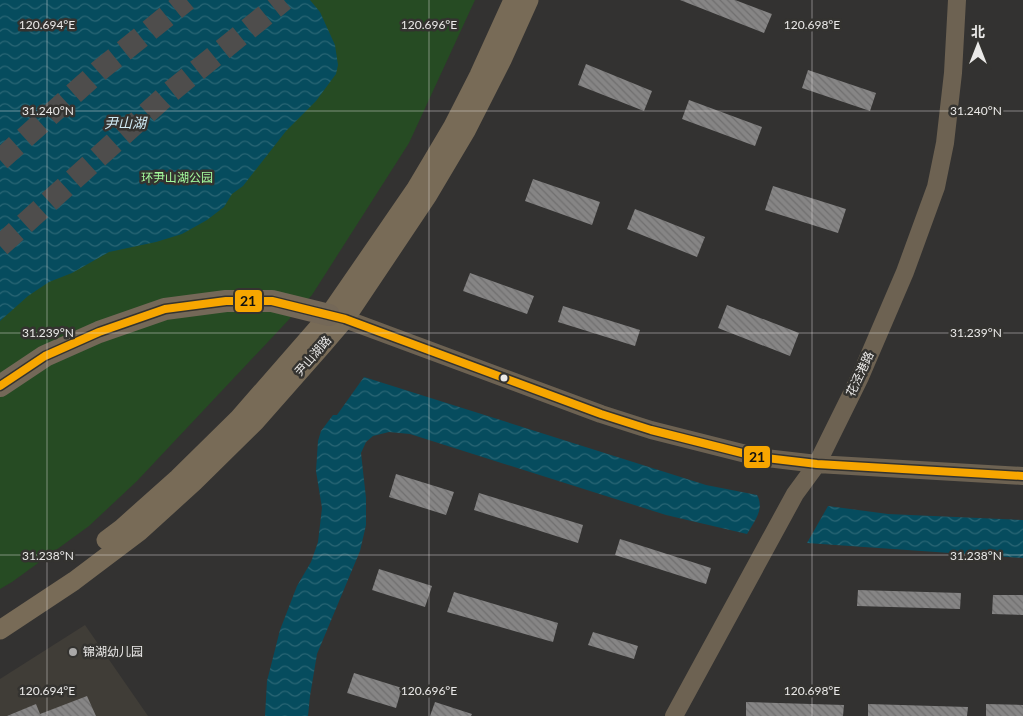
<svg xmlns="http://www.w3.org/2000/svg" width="1023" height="716" font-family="Lato,'Noto Sans SC',sans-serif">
<defs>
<pattern id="water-waves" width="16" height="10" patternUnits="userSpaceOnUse" patternTransform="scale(1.25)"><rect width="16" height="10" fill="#064c5e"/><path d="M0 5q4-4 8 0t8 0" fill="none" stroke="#2a6675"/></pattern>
<pattern id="building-back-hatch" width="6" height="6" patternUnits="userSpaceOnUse" patternTransform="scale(1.25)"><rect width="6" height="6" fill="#868585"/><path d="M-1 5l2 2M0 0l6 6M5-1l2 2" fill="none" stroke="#706f6f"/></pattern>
</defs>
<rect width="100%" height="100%" fill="#333231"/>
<path fill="#403d37" d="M 85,625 L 148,716 L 0,716 L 0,679 Z"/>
<path fill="#264b23" d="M 0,0 L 475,0 L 409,143 L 312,295 L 137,481 L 89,526 L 12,582 L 0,589 Z"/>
<path fill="url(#water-waves)" d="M 0,0 L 310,0 L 320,12 L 335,45 L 338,65 L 336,74 L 316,101 L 286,131 L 243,186 L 232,194 L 224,207 L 207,220 L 182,234 L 156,242 L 109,252 L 72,273 L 49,282 L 28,296 L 0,321 Z
M 364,377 L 706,485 L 757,495 C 765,509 754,522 747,534 L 666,515 L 410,434 L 389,432 L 373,436 L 366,442 L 361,453 L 366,498 L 366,525 L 360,551 L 317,654 L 310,696 L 308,716 L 265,716 L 267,681 L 280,630 L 297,586 L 311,562 L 318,542 L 322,508 L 316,471 L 318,441 L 321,431 L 333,415 L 337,415 Z
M 828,506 L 888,514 L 1023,520 L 1023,558 L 807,543 Z"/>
<path fill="url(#building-back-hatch)" d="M 680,0 L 735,0 L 772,14 L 764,33 Z
M 586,64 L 652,91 L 644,111 L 578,85 Z
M 808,70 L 876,93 L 870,111 L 802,88 Z
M 689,100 L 762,127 L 755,146 L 682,119 Z
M 533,179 L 600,202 L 592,225 L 525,201 Z
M 773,186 L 846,209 L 838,233 L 765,210 Z
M 635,209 L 705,237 L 697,257 L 627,229 Z
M 470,273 L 534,296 L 527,314 L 463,291 Z
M 727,305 L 799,333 L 790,356 L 718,328 Z
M 563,306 L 640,330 L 635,346 L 558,322 Z
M 396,474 L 454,492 L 446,515 L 389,497 Z
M 479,493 L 583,525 L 578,543 L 474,510 Z
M 620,539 L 711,568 L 706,584 L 615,555 Z
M 379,569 L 432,586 L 425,607 L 372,590 Z
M 858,590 L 961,593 L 960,609 L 857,606 Z
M 454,592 L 558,623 L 553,642 L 447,612 Z
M 993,595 L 1023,595 L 1023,615 L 992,614 Z
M 593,632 L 638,646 L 634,659 L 588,645 Z
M 354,673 L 402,688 L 396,708 L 347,693 Z
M 87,696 L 96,716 L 7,716 L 36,704 L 40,714 Z
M 435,702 L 472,714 L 471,716 L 430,716 Z
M 746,702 L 844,705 L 843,716 L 746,716 Z
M 868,704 L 968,707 L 967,716 L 868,716 Z
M 986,704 L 1023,705 L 1023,716 L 986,716 Z"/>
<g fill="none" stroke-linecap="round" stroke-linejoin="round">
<path stroke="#4e4d4c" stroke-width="22" stroke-dasharray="22 11" stroke-linecap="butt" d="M 0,160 L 100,70 L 187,0
M 0,246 L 169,93 L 284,0"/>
<path stroke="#6d6252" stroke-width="18" d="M 332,315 L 345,319 L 601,414 L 651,430 L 758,457 L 817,464 L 1023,476
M 674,716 L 795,494 L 817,464 L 860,377 L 905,272 L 936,187 L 945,143 L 953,73 L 957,0"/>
<path stroke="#786b57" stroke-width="19" d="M 106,540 L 122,528 L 178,478 L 239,418 L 329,315 L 415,190 L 453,126 L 479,75 L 513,0
M 0,630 L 74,581 L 139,532 L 194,482 L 255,422 L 322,346 L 345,319 L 428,195 L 466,131 L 502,60 L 529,0"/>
<path stroke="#746858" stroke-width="22" d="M 0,386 L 45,356 L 99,332 L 165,309 L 226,301 L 272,301 L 329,315"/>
<g stroke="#343330" stroke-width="11">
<path id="bus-1" d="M 0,386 L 45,356 L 99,332 L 165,309 L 226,301 L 272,301 L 345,319 L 601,414 L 651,430 L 758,457 L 817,464 L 1023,476"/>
</g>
<use href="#bus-1" stroke="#f7a600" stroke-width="8"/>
</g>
<path fill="none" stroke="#eae9e8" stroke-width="1" stroke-opacity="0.45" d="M 47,0 L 47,716M 429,0 L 429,716M 812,0 L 812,716M 0,111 L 1023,111M 0,333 L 1023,333M 0,555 L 1023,555"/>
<circle fill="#eae9e8" stroke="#343330" stroke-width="2" cx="504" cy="378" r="4.5"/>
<circle fill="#aaa9a8" stroke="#343330" stroke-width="2" cx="73" cy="652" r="5"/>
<g text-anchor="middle" stroke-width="5" stroke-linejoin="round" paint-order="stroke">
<g font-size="12" fill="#a3fa9c" stroke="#343330">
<text x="177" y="182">环尹山湖公园</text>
</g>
<g font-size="12" fill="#eae9e8" stroke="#343330">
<text transform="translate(313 356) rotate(-49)" y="4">尹山湖路</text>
<text transform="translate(860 374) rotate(-65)" y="4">花泾港路</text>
</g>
<g font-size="12" fill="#eae9e8" stroke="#343330" text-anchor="start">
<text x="83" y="656">锦湖幼儿园</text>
</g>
<g font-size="14" font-style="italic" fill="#cfe9f3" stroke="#343330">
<text x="125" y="128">尹山湖</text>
</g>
</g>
<g font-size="12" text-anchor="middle" fill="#eae9e8" stroke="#343330" stroke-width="5" stroke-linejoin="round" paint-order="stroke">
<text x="47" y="29">120.694°E</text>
<text x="429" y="29">120.696°E</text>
<text x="812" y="29">120.698°E</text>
<text x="48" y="115">31.240°N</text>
<text x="976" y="115">31.240°N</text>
<text x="48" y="337">31.239°N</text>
<text x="976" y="337">31.239°N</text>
<text x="48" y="560">31.238°N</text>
<text x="976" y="560">31.238°N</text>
<text x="47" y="695">120.694°E</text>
<text x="429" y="695">120.696°E</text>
<text x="812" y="695">120.698°E</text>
</g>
<g stroke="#343330" stroke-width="2">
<rect x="234" y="289" width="29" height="24" rx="5" fill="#f7a600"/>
<rect x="743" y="445" width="28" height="24" rx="5" fill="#f7a600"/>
</g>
<g font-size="14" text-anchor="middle" font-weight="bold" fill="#111">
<text x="248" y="306">21</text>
<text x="757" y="462">21</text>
</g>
<g transform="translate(978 45)" stroke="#343330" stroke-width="4" paint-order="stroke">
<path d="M0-4L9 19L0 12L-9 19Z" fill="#eae9e8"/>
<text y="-8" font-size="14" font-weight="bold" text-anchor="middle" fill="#eae9e8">北</text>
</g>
</svg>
